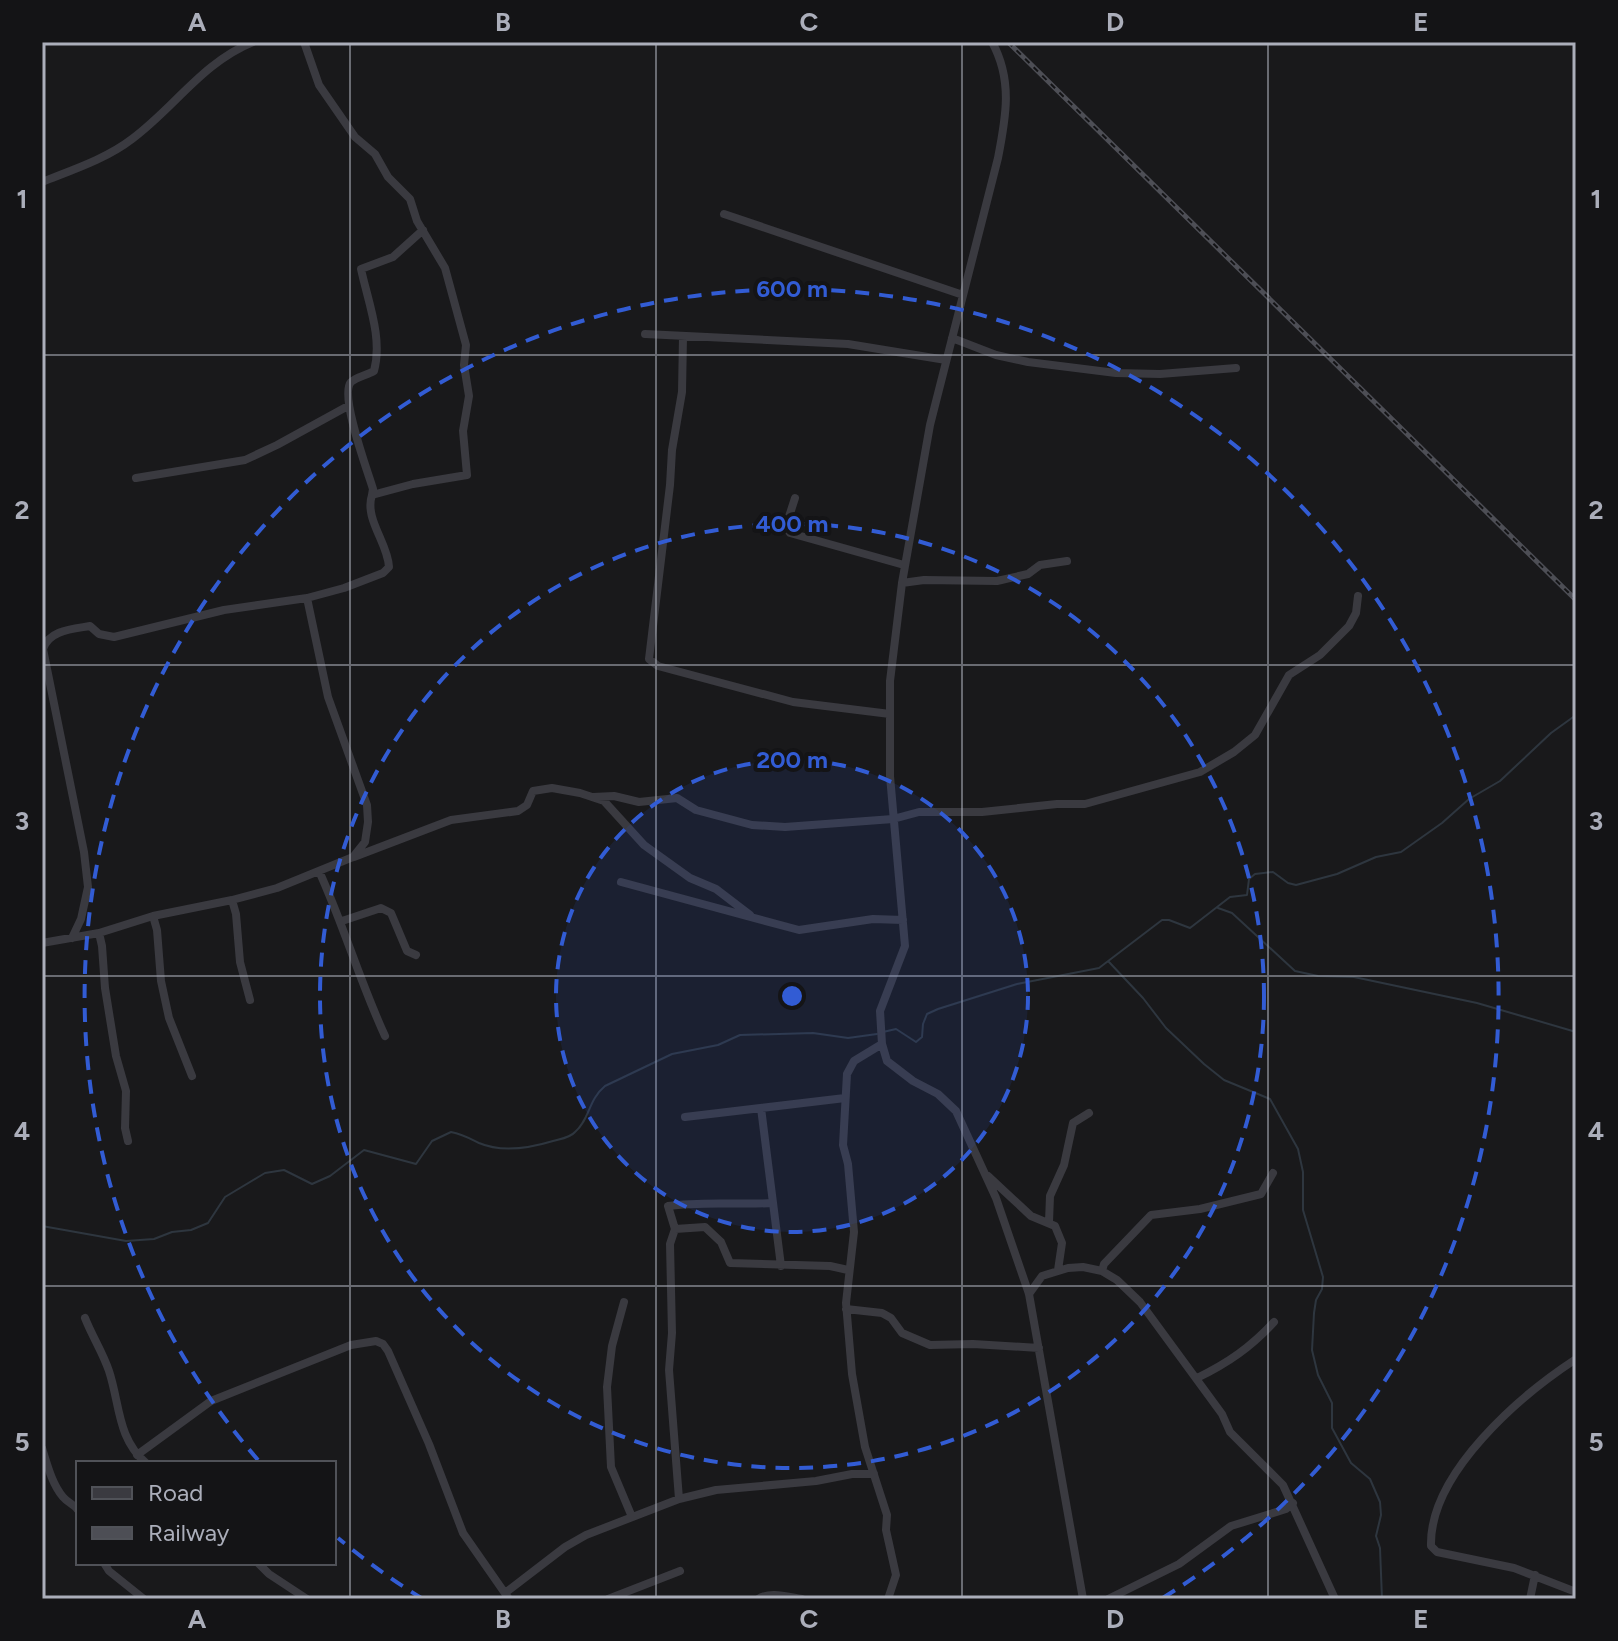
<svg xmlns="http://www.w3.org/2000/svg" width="1618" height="1641" font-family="Figtree,sans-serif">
<rect width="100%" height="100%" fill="#19191b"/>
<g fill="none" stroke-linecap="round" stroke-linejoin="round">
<path stroke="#2e363f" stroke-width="2" d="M 1218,908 L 1232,913 L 1295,971 L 1318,976 L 1354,977 L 1477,1003 L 1576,1032
M 1109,962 L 1143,998 L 1166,1028 L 1204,1064 L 1224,1080 L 1270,1099 L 1298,1149 L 1303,1172 L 1303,1210 L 1323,1277 L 1322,1289 L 1316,1300 L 1314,1313 L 1312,1350 L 1318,1375 L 1332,1403 L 1332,1428 L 1351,1463 L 1370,1479 L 1380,1502 L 1381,1515 L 1376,1536 L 1380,1548 L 1382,1599
M 883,1032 L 896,1029 L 916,1042 L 922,1037 L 923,1024 L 927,1014 L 938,1009 L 1017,984 L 1099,968 L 1162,920 L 1169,920 L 1190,928 L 1230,897 L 1247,895 L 1249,879 L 1255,874 L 1273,872 L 1288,883 L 1296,885 L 1337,874 L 1376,857 L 1401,852 L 1442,823 L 1469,799 L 1500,781 L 1551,733 L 1576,715
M 42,1226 L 126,1241 L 154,1239 L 172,1232 L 191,1230 L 208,1223 L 225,1197 L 265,1173 L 284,1170 L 312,1184 L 330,1176 L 364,1150 L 416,1164 L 432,1141 L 451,1132 C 462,1134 469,1138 479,1143 C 502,1153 530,1148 553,1141 C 560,1139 570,1138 575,1132 C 590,1119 588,1100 605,1086 L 672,1054 L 718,1045 L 740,1035 L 813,1033 L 848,1038 L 877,1034"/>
<path stroke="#3a3a40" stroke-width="8" d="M 992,42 C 1013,80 1006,117 998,158 L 930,425 L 902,583 L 890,681 L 890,776 L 905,946 L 880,1011 L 882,1044 L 887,1061 L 913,1081 L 938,1094 L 956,1111 L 996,1198 L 1029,1294 L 1083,1599
M 42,182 C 72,170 106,159 132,139 C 174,108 203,62 253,42
M 724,214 L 963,295
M 645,334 L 848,344 L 946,360
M 683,337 L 682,392 L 672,450 L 670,485 L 649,659 L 658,666 L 793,702 L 890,714
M 952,338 L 996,355 L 1028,362 L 1116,373 L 1160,374 L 1236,368
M 136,478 L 245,460 L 277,445 L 348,406
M 372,495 L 373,489 C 368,472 339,395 351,382 C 356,377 367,375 374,371 C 383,338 368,302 361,269 L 393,257 L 423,230
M 795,498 L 786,526 L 790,533 L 904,565
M 902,583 L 924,580 L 997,581 L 1028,574 L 1040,565 L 1067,561
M 593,797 L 614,796 L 639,802 L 677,798 L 696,810 L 752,825 L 785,827 L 893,819 L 919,812 L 982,812 L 1057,804 L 1085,804 L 1200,772 L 1234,752 L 1255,735 L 1289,675 L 1320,655 L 1349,626 L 1356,613 L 1358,596
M 354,857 L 451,820 L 518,811 L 527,805 L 533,791 L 552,788 L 580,793 L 604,801 L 644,845 L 690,878 L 716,889 L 750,915
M 319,871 C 344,926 360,982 385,1036
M 621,882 L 799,930 L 873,919 L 903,920
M 232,900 L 236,914 L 240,962 L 250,1000
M 153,916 L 157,930 L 161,981 L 169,1018 L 192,1076
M 342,921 L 381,908 L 391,913 L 407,951 L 416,955
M 99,933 L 102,946 L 105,988 L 116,1056 L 126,1091 L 125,1128 L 128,1141
M 72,938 L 81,919 L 88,887 L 84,852 L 43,649 C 49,630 73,629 90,626 L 99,634 L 114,637 L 224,610 L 307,598 L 344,588 L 383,573 L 389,567 C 388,543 364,519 372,495 L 413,484 L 467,475 L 463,431 L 469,396 L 464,365 L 466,345 L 445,268 L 417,221 L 410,199 L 388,177 L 375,154 L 355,137 L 319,85 L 304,42
M 42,943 L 99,933 L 153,916 L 232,900 L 277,888 L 353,857 L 365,842 L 368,822 L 367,805 L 328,697 L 307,598
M 882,1044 L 854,1061 L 847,1074 L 843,1145 L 848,1164 L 854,1232 L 846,1303 L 852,1374 L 865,1447 L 887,1515 L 886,1530 L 896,1575 L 888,1599
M 761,1108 L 781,1266
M 685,1117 L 845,1098
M 988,1176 L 1031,1216 L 1055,1226 L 1062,1243 L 1058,1270
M 1049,1222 L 1050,1196 L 1064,1165 L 1073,1123 L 1089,1113
M 675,1229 L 705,1227 L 721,1242 L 730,1263 L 830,1266 L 848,1270
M 1102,1271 L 1104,1264 L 1151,1215 L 1200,1209 L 1261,1194 L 1273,1173
M 1029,1294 L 1042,1276 L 1068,1268 L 1083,1267 L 1102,1271 L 1117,1280 L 1140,1302 L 1222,1414 L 1230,1432 L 1283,1485 L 1335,1599
M 624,1302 L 612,1346 L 607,1387 L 611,1467 L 632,1517
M 846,1309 L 882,1313 L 891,1318 L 902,1333 L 930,1345 L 973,1344 L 1039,1348
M 85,1318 C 92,1336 103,1353 109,1371 C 120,1404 117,1438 146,1463
M 1576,1359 C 1521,1395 1429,1473 1431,1546 L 1437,1552 L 1514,1568 L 1576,1592
M 1197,1378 C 1228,1363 1251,1347 1274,1322
M 42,1448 C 47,1464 52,1484 63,1497 C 68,1503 74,1504 78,1510
M 137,1455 L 211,1401 L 351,1345 L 376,1341 L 383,1344 L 388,1351 L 429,1444 L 463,1533 L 509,1599
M 679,1499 L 669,1370 L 672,1333 L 670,1244 L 675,1229 L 668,1206 C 703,1201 738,1205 773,1203
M 104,1563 L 109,1571 L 144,1599
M 258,1563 L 269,1574 L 307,1599
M 505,1593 L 565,1547 L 586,1535 L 679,1499 L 716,1490 L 816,1481 L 852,1474 L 874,1474
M 608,1599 L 680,1571
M 758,1599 C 770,1591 788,1597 802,1599
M 1108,1599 L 1179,1564 L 1231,1526 L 1286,1509 L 1293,1503
M 1530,1599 L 1535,1575"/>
<g stroke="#4d4e55" stroke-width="5">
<path id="rail" d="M 1008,42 L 1576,600"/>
</g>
<use href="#rail" stroke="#141416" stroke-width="2" stroke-dasharray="6" stroke-linecap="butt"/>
</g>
<path fill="none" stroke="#abaeba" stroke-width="2" stroke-opacity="0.55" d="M 350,42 L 350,1599M 656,42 L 656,1599M 962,42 L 962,1599M 1268,42 L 1268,1599M 42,355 L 1576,355M 42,665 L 1576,665M 42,976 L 1576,976M 42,1286 L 1576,1286"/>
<circle cx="792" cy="996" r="236" fill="#325cd4" fill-opacity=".12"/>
<g fill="none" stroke="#325cd4" stroke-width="4" stroke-dasharray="14 10">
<circle cx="792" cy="996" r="236"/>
<circle cx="792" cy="996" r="472"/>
<path d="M423 1599A707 707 0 0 1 338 1538M258 1460A707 707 0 1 1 1161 1599"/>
</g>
<circle cx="792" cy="996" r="12" fill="#325cd4" stroke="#141416" stroke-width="4"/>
<g font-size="24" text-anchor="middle" font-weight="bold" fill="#325cd4" stroke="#141416" stroke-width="8" stroke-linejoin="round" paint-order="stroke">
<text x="792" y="297">600 m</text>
<text x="792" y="532">400 m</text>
<text x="792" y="768">200 m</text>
</g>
<rect width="1618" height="1641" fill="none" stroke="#141416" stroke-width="88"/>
<rect x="76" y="1461" width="260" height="104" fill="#141416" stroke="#505258" stroke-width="2"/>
<rect x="92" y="1487" width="40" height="12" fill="#3a3a40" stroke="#505258" stroke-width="2"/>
<text x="148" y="1501" font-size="24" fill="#abaeba">Road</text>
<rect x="92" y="1527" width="40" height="12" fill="#4d4e55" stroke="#505258" stroke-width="2"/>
<text x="148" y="1541" font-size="24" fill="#abaeba">Railway</text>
<rect x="44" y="44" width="1530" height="1553" fill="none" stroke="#abaeba" stroke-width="3"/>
<g font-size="26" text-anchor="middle" font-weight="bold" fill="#abaeba">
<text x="197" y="31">A</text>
<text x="503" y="31">B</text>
<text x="809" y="31">C</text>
<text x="1115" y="31">D</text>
<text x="1421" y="31">E</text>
<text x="22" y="208">1</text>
<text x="1596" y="208">1</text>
<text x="22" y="519">2</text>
<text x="1596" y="519">2</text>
<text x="22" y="830">3</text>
<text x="1596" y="830">3</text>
<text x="22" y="1140">4</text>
<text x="1596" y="1140">4</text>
<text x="22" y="1451">5</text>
<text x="1596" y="1451">5</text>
<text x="197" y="1628">A</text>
<text x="503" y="1628">B</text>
<text x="809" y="1628">C</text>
<text x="1115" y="1628">D</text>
<text x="1421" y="1628">E</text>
</g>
</svg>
